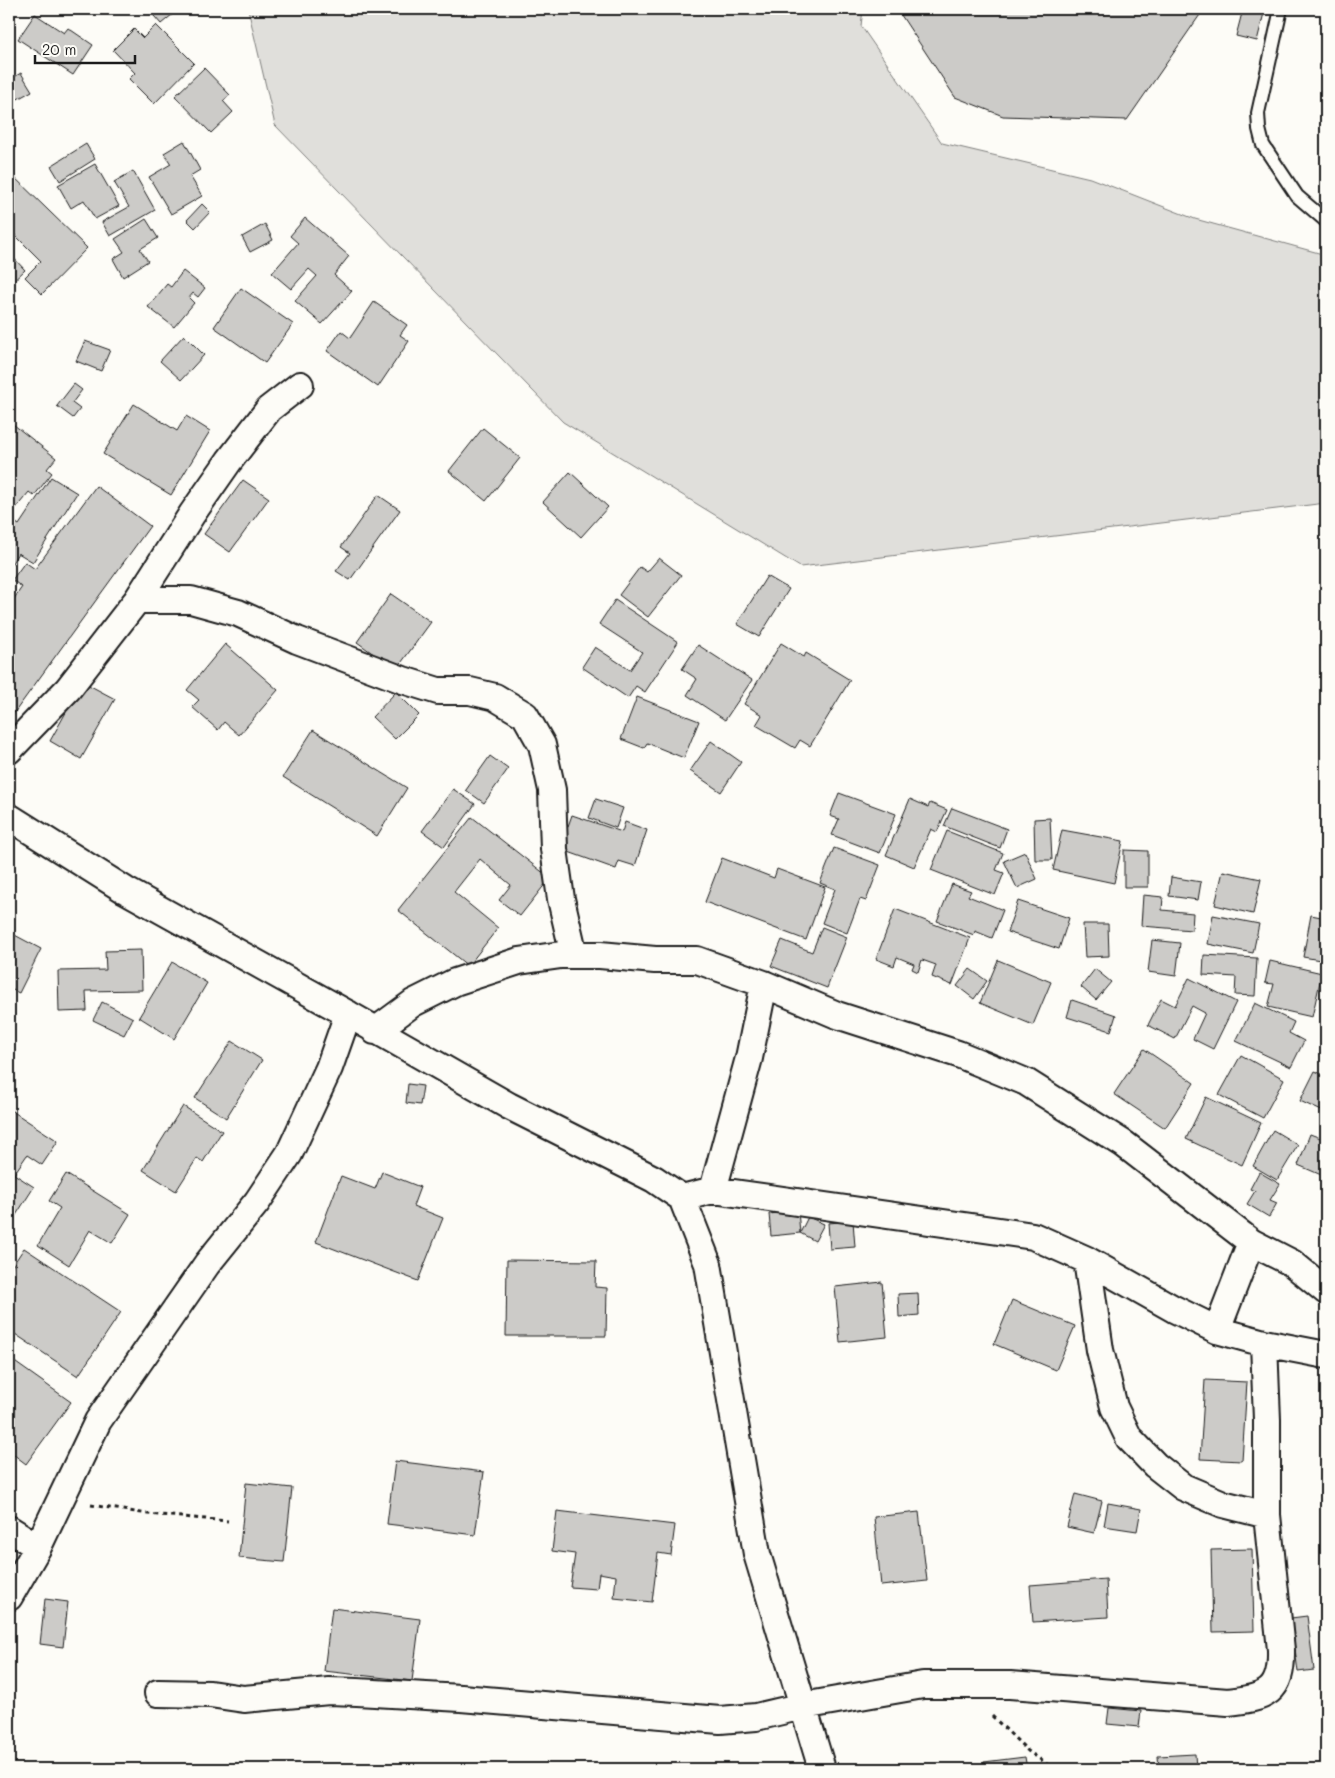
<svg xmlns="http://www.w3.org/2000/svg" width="1335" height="1778" font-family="Mali,sans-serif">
<rect width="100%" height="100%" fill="#fdfcf7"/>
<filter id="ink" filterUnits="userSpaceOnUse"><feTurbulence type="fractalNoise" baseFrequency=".02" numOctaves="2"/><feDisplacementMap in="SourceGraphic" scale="10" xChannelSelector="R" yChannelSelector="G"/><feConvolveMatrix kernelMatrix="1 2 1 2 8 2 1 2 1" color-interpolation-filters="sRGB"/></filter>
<g filter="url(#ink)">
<path fill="#e0dfdb" stroke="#7e7e7c" d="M 248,9 L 863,9 L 861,26 L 942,143 L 1090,178 L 1195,219 L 1326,255 L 1326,503 L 800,567 L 563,422 L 275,125 Z"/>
<path fill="#cccbc8" stroke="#1c1c1c" d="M 148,9 L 179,9 L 161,24 Z
M 897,9 L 1204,9 L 1127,120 L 1003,116 L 955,97 Z
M 1243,9 L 1265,9 L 1257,41 L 1236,36 Z
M 35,14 L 64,33 L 68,28 L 93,45 L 73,75 L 18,39 Z
M 156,25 L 194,63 L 154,104 L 129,79 L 135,73 L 113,50 L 134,29 L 143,38 Z
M 204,68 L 230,95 L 223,101 L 233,112 L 211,133 L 175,96 Z
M 21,73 L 32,91 L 14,101 L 9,91 L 9,80 Z
M 184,141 L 200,170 L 190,176 L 202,196 L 171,214 L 149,177 L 171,164 L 164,153 Z
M 86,144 L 95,159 L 60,181 L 51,166 Z
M 95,164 L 119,206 L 95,219 L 84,200 L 71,208 L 58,185 Z
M 133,171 L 155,210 L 110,236 L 102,222 L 129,207 L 114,182 Z
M 10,173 L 87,248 L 42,294 L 25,277 L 41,261 L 9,229 L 9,175 Z
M 202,204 L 210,212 L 195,228 L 187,220 Z
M 305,218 L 349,256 L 334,275 L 352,291 L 322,324 L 295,301 L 317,276 L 309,269 L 291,289 L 272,273 L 298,243 L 290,236 Z
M 146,219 L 158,238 L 140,249 L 148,261 L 123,277 L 113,259 L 124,252 L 115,239 Z
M 265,224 L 273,240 L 250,252 L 242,237 Z
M 9,253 L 25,270 L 9,285 Z
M 183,271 L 205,288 L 198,297 L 193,293 L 189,298 L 194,303 L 174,327 L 148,307 L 167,284 L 171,287 Z
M 241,288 L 293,324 L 265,363 L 214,327 Z
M 374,302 L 407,325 L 400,335 L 409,341 L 378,387 L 327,351 L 341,331 L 350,338 Z
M 184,335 L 204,355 L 181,380 L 160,361 Z
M 85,341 L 110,350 L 101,371 L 76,361 Z
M 74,384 L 82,390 L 72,403 L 80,409 L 73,418 L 57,406 Z
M 134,404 L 177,431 L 186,416 L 210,431 L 171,495 L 103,454 Z
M 9,421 L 56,458 L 47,469 L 52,473 L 34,496 L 29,492 L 11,514 L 9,513 Z
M 483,428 L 520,458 L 486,501 L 449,471 Z
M 570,472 L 608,507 L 581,537 L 543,502 Z
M 51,477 L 77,493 L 33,562 L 18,553 L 9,568 L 9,518 L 19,525 Z
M 243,480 L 269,498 L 230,552 L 204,534 Z
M 96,486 L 150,526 L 9,720 L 9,606 L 22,587 L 12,580 L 25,562 L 35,569 Z
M 378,495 L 400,510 L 350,580 L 336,571 L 350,553 L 341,547 Z
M 659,558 L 681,575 L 648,617 L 619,595 L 640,567 L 647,572 Z
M 767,576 L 789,589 L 759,637 L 737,624 Z
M 391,594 L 431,622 L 396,670 L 357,642 Z
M 615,600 L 678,642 L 645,692 L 636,686 L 628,698 L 582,667 L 595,647 L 630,670 L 642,652 L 599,624 Z
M 781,643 L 804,657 L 806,653 L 850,680 L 810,746 L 800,740 L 795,748 L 756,725 L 762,715 L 744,704 Z
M 225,644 L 278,690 L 239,735 L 224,722 L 218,730 L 192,707 L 199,700 L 187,690 Z
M 698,645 L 752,680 L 725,720 L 687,695 L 697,679 L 682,669 Z
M 83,682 L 115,699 L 81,759 L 50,741 Z
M 396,692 L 419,715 L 395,739 L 372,717 Z
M 637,697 L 699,721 L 684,758 L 647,743 L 644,748 L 621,739 Z
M 313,730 L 407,788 L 377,836 L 283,777 Z
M 711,741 L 741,762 L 721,792 L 690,771 Z
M 490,756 L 508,769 L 484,803 L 466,790 Z
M 453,789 L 475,804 L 444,847 L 422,831 Z
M 839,793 L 896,814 L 880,853 L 832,835 L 839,819 L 830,816 Z
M 596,799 L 623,808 L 616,828 L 589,818 Z
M 910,799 L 928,807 L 930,803 L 947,810 L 937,832 L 931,829 L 914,867 L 886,855 Z
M 952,808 L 1007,829 L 1000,848 L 944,826 Z
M 572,815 L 622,832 L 625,822 L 647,830 L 635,866 L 619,861 L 616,869 L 560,849 Z
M 472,817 L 550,878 L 520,916 L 499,900 L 511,885 L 480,859 L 454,892 L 498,928 L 468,966 L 398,910 Z
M 1050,818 L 1052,860 L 1035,860 L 1034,819 Z
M 1062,830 L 1123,841 L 1114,883 L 1053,870 Z
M 947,831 L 1003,853 L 996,870 L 1004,873 L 995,895 L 931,870 Z
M 834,848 L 880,865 L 866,901 L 860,899 L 847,933 L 822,923 L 835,889 L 820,883 Z
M 1124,850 L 1148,851 L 1148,887 L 1124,887 Z
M 1025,852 L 1037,879 L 1017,888 L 1004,861 Z
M 722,858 L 774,878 L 777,869 L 825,887 L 806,940 L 705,902 Z
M 1223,871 L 1261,879 L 1253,914 L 1215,905 Z
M 1171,877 L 1201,882 L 1198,900 L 1169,896 Z
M 952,884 L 971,891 L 968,896 L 1003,910 L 992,938 L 975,931 L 974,935 L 937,921 Z
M 1143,895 L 1163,897 L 1162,910 L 1193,913 L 1192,930 L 1141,926 Z
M 1018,901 L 1069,918 L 1059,949 L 1007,932 Z
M 895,909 L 970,938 L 952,985 L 932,977 L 936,965 L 922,960 L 918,972 L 912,969 L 914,964 L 897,957 L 894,966 L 876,959 Z
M 1213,915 L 1259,924 L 1253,953 L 1208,944 Z
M 1311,915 L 1326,918 L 1326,961 L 1303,957 Z
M 1083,924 L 1108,924 L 1109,956 L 1085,957 Z
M 822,927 L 847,937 L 827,988 L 771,966 L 782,940 L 812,952 Z
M 9,932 L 41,949 L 19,993 L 9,988 Z
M 1152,940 L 1180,943 L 1176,976 L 1148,972 Z
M 141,950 L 142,990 L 86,991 L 87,1011 L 59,1012 L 58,971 L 106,970 L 105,951 Z
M 1204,955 L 1257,958 L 1255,996 L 1235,995 L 1236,977 L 1203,975 Z
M 998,960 L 1051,982 L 1033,1025 L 980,1003 Z
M 1270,961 L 1322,973 L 1312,1017 L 1268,1007 L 1274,984 L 1265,983 Z
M 172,962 L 207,983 L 174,1039 L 139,1017 Z
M 970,969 L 987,981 L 974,999 L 957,986 Z
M 1095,969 L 1111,982 L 1096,1000 L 1081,987 Z
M 1189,978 L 1236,1002 L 1213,1049 L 1193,1039 L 1205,1013 L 1192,1006 L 1175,1039 L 1148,1025 L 1161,999 L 1175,1006 Z
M 1072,1000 L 1116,1015 L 1111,1031 L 1067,1017 Z
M 102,1002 L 133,1018 L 124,1035 L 93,1020 Z
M 1255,1003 L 1294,1022 L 1289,1033 L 1304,1041 L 1291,1067 L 1236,1041 Z
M 232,1041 L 262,1060 L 226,1118 L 195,1098 Z
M 1144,1049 L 1194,1083 L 1165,1128 L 1114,1094 Z
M 1241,1055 L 1284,1079 L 1263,1118 L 1219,1095 Z
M 1315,1071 L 1326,1076 L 1326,1113 L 1300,1101 Z
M 408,1084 L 423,1086 L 420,1105 L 406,1103 Z
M 1206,1097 L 1261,1123 L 1242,1165 L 1186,1139 Z
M 183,1106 L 222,1131 L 203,1162 L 197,1158 L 176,1191 L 143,1170 Z
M 9,1109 L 58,1141 L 42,1165 L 27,1155 L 14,1174 L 34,1187 L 9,1226 Z
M 1273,1130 L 1298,1145 L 1277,1180 L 1253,1166 Z
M 1310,1134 L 1326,1140 L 1326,1177 L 1298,1165 Z
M 382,1172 L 420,1187 L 413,1206 L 443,1218 L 418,1281 L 316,1242 L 341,1176 L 375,1189 Z
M 1259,1172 L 1280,1184 L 1270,1200 L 1277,1203 L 1269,1217 L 1247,1204 L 1255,1191 L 1250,1189 Z
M 66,1174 L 130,1214 L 112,1243 L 90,1230 L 69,1265 L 38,1245 L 60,1208 L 49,1201 Z
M 798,1211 L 800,1233 L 771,1236 L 769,1214 Z
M 808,1217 L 824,1224 L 815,1241 L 800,1233 Z
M 853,1221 L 855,1247 L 830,1249 L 828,1223 Z
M 24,1248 L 121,1312 L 78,1376 L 9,1330 L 9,1271 Z
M 507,1260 L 596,1261 L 595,1287 L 607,1288 L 606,1336 L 506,1336 Z
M 882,1282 L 887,1337 L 840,1342 L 835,1287 Z
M 918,1293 L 919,1315 L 899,1317 L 898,1294 Z
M 1012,1300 L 1075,1326 L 1056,1370 L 994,1344 Z
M 9,1358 L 71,1402 L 26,1464 L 9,1451 L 9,1382 L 12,1378 L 9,1376 Z
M 1205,1380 L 1247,1382 L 1242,1461 L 1200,1459 Z
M 395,1461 L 484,1472 L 475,1535 L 387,1524 Z
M 246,1483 L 292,1488 L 284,1562 L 239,1558 Z
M 1075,1494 L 1102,1501 L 1094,1533 L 1067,1527 Z
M 1108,1503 L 1141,1509 L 1137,1531 L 1104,1526 Z
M 557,1511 L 675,1525 L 671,1555 L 658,1553 L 652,1602 L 614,1598 L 616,1576 L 599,1573 L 597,1589 L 570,1587 L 575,1554 L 552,1551 Z
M 919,1512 L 927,1581 L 881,1586 L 874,1517 Z
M 1252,1549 L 1254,1631 L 1213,1632 L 1211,1550 Z
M 1106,1579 L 1108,1617 L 1033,1622 L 1030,1585 Z
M 45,1599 L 68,1602 L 63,1647 L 40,1644 Z
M 332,1608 L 420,1619 L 412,1681 L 324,1671 Z
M 1307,1616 L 1314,1670 L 1298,1672 L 1291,1618 Z
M 1109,1708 L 1141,1711 L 1139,1727 L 1107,1724 Z
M 1195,1754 L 1196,1769 L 1159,1769 L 1158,1756 Z
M 1025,1757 L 1027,1769 L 985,1769 L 984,1762 Z
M 1057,1765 L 1058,1769 L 1028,1769 Z
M 1229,1767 L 1229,1769 L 1197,1769 Z"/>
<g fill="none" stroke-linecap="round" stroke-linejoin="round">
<g stroke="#1c1c1c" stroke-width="16">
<path id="lane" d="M 1281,9 L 1258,113 L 1259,129 L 1263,145 L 1297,196 L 1326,221"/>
</g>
<g stroke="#1c1c1c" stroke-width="30">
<path id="street" d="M 137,600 L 191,600 L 238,613 L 297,640 L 403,680 L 438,691 L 470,691 L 495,697 L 525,715 L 542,745 L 552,790 L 554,849 L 561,899 L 574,955
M 9,750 L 68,689 L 137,600 L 192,514 L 229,461 L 269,409 L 300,385
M 9,817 L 125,890 L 348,1014 L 509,1106 L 654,1179 L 682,1198 L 708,1264 L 757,1554 L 822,1769
M 375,1031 L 413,1003 L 455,982 L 519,961 L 561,955 L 600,955 L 655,960 L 697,960 L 764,984 L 837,1015 L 958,1054 L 1026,1082 L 1124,1144 L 1251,1242 L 1292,1263 L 1326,1291
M 713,1190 L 749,1058 L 764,984
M 682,1198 L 713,1190 L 1033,1236 L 1087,1260 L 1174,1309 L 1217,1330 L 1264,1343 L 1326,1355
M 1087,1260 L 1100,1350 L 1114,1407 L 1129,1438 L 1155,1465 L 1183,1487 L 1223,1504 L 1267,1515
M 1217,1330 L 1251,1242
M 9,1529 L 38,1547
M 9,1597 L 38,1547 L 98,1421 L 207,1264 L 257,1202 L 289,1154 L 329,1068 L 348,1014
M 158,1693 L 210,1694 L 244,1699 L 329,1691 L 357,1692 L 461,1698 L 720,1720 L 756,1717 L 803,1706 L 923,1685 L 1010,1685 L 1228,1702 C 1266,1698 1282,1693 1281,1650 L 1267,1515 L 1267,1420 L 1264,1343"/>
</g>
<path stroke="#1c1c1c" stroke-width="3" stroke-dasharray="4 4" stroke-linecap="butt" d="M 91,1505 L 148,1514 L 228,1521
M 992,1716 L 1028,1751 L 1054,1769"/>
<use href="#lane" stroke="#fdfcf7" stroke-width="12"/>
<use href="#street" stroke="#fdfcf7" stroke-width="26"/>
</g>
</g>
<rect width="1335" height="1778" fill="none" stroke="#fdfcf7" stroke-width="30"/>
<rect x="15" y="15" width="1305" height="1748" fill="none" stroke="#1c1c1c" stroke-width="2" filter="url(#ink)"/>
<path d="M35 55v8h100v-8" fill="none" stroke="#1c1c1c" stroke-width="2.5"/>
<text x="42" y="55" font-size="15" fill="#1c1c1c" stroke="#fdfcf7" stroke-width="4" paint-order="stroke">20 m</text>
</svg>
